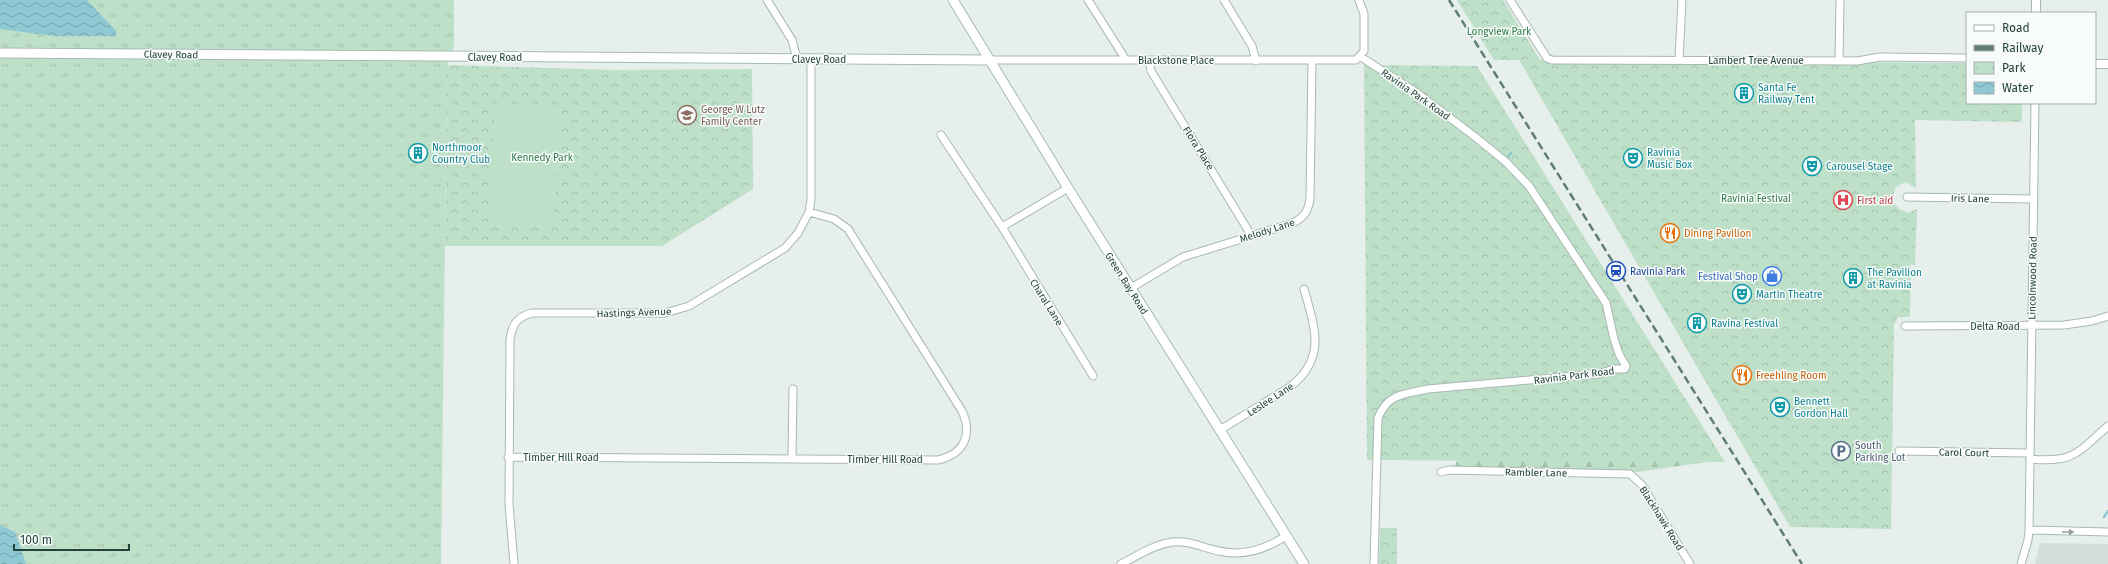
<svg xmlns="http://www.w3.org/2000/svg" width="2108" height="564" font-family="'Fira Sans',sans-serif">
<defs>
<pattern id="grass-tufts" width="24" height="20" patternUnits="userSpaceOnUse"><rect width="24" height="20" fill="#bfe0c8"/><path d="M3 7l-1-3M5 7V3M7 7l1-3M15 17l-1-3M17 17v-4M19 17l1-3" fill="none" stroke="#a4c1ad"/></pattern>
<pattern id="forest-firs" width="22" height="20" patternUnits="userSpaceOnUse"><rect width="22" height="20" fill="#bfe0c8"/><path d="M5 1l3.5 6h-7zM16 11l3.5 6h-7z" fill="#a4c1ad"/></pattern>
<pattern id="park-crowns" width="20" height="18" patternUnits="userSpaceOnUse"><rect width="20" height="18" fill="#bfe0c8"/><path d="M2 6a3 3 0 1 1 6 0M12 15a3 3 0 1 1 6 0" fill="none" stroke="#a4c1ad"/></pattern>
<pattern id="water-waves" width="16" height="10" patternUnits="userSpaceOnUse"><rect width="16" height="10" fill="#8ec9d4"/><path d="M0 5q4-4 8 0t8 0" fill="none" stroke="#74a5ad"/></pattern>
</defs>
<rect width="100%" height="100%" fill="#e6efeb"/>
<path fill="#d4dfda" d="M 2040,543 L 2108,544 L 2108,564 L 2035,564 Z"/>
<path fill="url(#grass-tufts)" d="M 0,0 L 454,0 L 454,46 L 447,65 L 441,564 L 0,564 Z"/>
<path fill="url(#forest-firs)" d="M 1458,455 L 1721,460 L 1637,472 L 1455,467 Z"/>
<path fill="url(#park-crowns)" d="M 1457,0 L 1503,0 L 1540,60 L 1967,63 L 1967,103 L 2022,103 L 2022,122 L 1915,120 L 1916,188 L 1905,182 L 1895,188 L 1892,201 L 1899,209 L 1908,213 L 1917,209 L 1915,265 L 1911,264 L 1910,317 L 1898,317 L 1894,325 L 1891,529 L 1790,527 L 1519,60 L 1494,60 Z
M 447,65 L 615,70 L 752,69 L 753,189 L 662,246 L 445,246 Z
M 1364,65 L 1477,66 L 1725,462 L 1367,460 Z
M 1380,528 L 1397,528 L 1397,564 L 1379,564 Z"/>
<path fill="#bfe0c8" d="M 496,103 L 561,107 L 553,225 L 488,221 Z
M 593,169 L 595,181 L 580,183 L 578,172 Z"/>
<path fill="url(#water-waves)" d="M 0,0 L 87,0 L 116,31 L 116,36 L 54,36 L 0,29 Z
M 0,525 L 15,532 L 26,564 L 0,564 Z"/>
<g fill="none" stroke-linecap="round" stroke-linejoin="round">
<path stroke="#8ec9d4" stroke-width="2.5" d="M 1507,158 L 1511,153
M 2104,517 L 2108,511"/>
<g stroke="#a8b8b2" stroke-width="9">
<path id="minor" d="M 767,0 L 792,40 L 797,59
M 1088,0 L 1126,60
M 1224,0 L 1252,46 L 1256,61
M 1510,0 L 1543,52 L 1547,58 L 1552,60 L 1857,61 L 1880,57 L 1967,58
M 1361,57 L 1417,93 L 1474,136 L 1506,162 L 1529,186 L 1606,303 L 1614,339 L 1619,354 L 1626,366 L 1625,369 L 1614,369 L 1598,374 L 1428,389 C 1405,394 1388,393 1378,418 L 1374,564
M 990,60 L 1356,60 L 1364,51 L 1364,14 L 1359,0
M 1149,60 L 1151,71 L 1251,235
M 1679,60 L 1682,0
M 1839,61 L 1840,0
M 941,135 L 1002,227 L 1093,376
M 1907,197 L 2033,199
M 1002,227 L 1068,188
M 1131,288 L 1183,257 L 1293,223 C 1304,217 1308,212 1310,199 L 1312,61
M 1905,326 L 2064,325 L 2092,321 L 2108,316
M 1220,430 L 1290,387 C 1327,358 1315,328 1304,289
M 1899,451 L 2030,453
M 508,457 L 938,460 C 964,454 973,435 962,411 L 848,229 L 834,219 L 809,212
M 792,458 L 793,389
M 2030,459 C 2074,463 2077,453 2108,426
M 1441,472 L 1449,470 L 1630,474 L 1642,485 L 1690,564
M 2029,530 L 2108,532
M 514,564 L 509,504 L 510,340 C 512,324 517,317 532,313 L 665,313 L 689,306 L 785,248 L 798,233 L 809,212 L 811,200 L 811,59
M 1121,564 C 1137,556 1153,545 1172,542 C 1189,540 1203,548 1219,551 C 1244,557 1266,549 1286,536
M 2021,564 L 2028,540 L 2029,530 L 2035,103"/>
</g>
<g stroke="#a8b8b2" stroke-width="10">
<path id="tertiary" d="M 2036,13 L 2036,0
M 2095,64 L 2108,64"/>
</g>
<g stroke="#a4bbb3" stroke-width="11">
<path id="secondary" d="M 953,0 L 1068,188 L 1304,564
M 0,53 L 990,60"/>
</g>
<use href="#minor" stroke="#fff" stroke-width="7"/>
<use href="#tertiary" stroke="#fff" stroke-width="8"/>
<use href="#secondary" stroke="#fff" stroke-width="9"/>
<path stroke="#5f7d75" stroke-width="2.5" stroke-dasharray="8 4" stroke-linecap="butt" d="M 1449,0 L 1802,564"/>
</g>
<defs><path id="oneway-solid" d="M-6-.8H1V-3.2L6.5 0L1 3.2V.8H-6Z"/></defs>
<use fill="#92a09c" href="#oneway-solid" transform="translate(2068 532)"/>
<defs>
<g id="building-ring" transform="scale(1)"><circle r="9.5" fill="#f7fbf9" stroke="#0f9aa8" stroke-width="1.5"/><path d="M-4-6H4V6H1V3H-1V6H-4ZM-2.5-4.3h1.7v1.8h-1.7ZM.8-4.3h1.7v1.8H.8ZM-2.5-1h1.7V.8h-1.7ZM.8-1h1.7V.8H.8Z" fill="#0f9aa8"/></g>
<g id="school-ring" transform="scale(1)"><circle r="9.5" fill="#f7fbf9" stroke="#8d6e63" stroke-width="1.5"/><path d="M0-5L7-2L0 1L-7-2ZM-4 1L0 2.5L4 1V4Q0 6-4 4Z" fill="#8d6e63"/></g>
<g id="theatre-ring" transform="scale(1)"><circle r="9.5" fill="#f7fbf9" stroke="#0f9aa8" stroke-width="1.5"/><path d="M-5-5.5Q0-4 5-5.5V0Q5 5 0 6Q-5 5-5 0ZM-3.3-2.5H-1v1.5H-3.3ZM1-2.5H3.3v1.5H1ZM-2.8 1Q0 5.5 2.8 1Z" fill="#0f9aa8"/></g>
<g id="hospital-ring" transform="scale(1)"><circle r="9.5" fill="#f7fbf9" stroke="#e0444e" stroke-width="1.5"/><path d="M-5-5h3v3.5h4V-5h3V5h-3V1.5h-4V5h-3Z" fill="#e0444e"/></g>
<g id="restaurant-ring" transform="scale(1)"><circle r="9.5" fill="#f7fbf9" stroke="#e8710a" stroke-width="1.5"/><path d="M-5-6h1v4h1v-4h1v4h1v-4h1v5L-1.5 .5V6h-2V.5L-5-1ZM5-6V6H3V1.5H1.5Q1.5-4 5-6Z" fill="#e8710a"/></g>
<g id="station-ring" transform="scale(1)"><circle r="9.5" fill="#f7fbf9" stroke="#1a4fb4" stroke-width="1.5"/><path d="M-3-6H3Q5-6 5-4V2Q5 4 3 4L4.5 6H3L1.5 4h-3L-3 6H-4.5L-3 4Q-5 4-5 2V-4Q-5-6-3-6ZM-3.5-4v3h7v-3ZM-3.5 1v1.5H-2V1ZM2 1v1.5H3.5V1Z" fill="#1a4fb4"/></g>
<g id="shop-ring" transform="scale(1)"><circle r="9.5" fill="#f7fbf9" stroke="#3f7fe0" stroke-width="1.5"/><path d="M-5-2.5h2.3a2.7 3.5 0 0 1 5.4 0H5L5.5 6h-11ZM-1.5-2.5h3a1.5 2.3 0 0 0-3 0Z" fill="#3f7fe0"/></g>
<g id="parking-ring" transform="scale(1)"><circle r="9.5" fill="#f7fbf9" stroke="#5c6f8a" stroke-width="1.5"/><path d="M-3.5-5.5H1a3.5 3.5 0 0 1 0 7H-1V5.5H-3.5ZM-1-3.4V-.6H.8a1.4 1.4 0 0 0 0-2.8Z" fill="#5c6f8a"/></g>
</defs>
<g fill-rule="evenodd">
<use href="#building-ring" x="1744" y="93"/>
<use href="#school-ring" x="687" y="115"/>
<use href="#building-ring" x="418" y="153"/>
<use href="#theatre-ring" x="1633" y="158"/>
<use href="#theatre-ring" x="1812" y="166"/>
<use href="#hospital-ring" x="1843" y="200"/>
<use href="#restaurant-ring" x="1670" y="233"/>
<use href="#station-ring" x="1616" y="271"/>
<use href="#shop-ring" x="1772" y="276"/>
<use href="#building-ring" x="1853" y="278"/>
<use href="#theatre-ring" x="1742" y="294"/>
<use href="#building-ring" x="1697" y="323"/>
<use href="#restaurant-ring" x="1742" y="375"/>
<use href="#theatre-ring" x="1780" y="407"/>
<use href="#parking-ring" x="1841" y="451"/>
</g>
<g text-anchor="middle" stroke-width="3" stroke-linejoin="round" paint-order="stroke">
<g font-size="10" fill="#2d7a4b" stroke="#f7fbf9">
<text x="1499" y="35">Longview Park</text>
<text x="542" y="161">Kennedy Park</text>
<text x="1756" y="202">Ravinia Festival</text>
</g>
<g font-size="10" fill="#24423a" stroke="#f7fbf9">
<text transform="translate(171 54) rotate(1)" y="4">Clavey Road</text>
<text x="495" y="61">Clavey Road</text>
<text x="819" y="63">Clavey Road</text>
<text x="1176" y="64">Blackstone Place</text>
<text x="1756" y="64">Lambert Tree Avenue</text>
<text transform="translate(1416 94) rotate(35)" y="4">Ravinia Park Road</text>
<text transform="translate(1199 148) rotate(58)" y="4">Flora Place</text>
<text transform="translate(1970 198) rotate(1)" y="4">Iris Lane</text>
<text transform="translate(1267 230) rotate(-18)" y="4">Melody Lane</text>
<text transform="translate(2032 278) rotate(-89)" y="4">Lincolnwood Road</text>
<text transform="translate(1127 283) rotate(58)" y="4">Green Bay Road</text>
<text transform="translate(1047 302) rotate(58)" y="4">Charal Lane</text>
<text transform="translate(634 312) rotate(-2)" y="4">Hastings Avenue</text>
<text x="1995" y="330">Delta Road</text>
<text transform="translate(1574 375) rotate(-7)" y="4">Ravinia Park Road</text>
<text transform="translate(1270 399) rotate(-33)" y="4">Leslee Lane</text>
<text transform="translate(1964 452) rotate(1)" y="4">Carol Court</text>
<text x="561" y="461">Timber Hill Road</text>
<text x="885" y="463">Timber Hill Road</text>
<text transform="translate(1536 472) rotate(1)" y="4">Rambler Lane</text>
<text transform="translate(1662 518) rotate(58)" y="4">Blackhawk Road</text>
</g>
<g font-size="10" fill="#0d838f" stroke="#f7fbf9" text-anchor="start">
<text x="1758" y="91">Santa Fe<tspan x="1758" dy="12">Railway Tent</tspan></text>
<text x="432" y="151">Northmoor<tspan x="432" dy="12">Country Club</tspan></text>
<text x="1647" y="156">Ravinia<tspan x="1647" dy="12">Music Box</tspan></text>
<text x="1826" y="170">Carousel Stage</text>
<text x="1867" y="276">The Pavilion<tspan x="1867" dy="12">at Ravinia</tspan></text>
<text x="1756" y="298">Martin Theatre</text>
<text x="1711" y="327">Ravina Festival</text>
<text x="1794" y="405">Bennett<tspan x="1794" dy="12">Gordon Hall</tspan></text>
</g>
<g font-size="10" fill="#785e54" stroke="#f7fbf9" text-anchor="start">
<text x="701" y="113">George W Lutz<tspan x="701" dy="12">Family Center</tspan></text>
</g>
<g font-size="10" fill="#be3a42" stroke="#f7fbf9" text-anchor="start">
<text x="1857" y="204">First aid</text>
</g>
<g font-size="10" fill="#c56008" stroke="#f7fbf9" text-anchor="start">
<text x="1684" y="237">Dining Pavilion</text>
<text x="1756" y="379">Freehling Room</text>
</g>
<g font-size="10" fill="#164399" stroke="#f7fbf9" text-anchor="start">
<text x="1630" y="275">Ravinia Park</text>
</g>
<g font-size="10" fill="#366cbe" stroke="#f7fbf9" text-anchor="end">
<text x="1758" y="280">Festival Shop</text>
</g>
<g font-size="10" fill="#4e5e75" stroke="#f7fbf9" text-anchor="start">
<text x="1855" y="449">South<tspan x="1855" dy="12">Parking Lot</tspan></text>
</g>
</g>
<rect x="1966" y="12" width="130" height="92" fill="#f7fbf9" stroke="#a3b1ad"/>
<rect x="1974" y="25" width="20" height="6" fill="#ffffff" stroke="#a3b1ad"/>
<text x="2002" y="32" font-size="12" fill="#24423a">Road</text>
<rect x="1974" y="45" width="20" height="6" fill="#5f7d75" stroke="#a3b1ad"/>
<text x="2002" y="52" font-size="12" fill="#24423a">Railway</text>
<rect x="1974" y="62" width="20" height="12" fill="url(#park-crowns)" stroke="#a3b1ad"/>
<text x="2002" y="72" font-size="12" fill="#24423a">Park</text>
<rect x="1974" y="82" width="20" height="12" fill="url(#water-waves)" stroke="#a3b1ad"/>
<text x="2002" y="92" font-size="12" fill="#24423a">Water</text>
<path d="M14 544v6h115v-6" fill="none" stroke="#24423a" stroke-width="2"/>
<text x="20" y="544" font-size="12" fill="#24423a" stroke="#f7fbf9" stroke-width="3" paint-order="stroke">100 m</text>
</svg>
